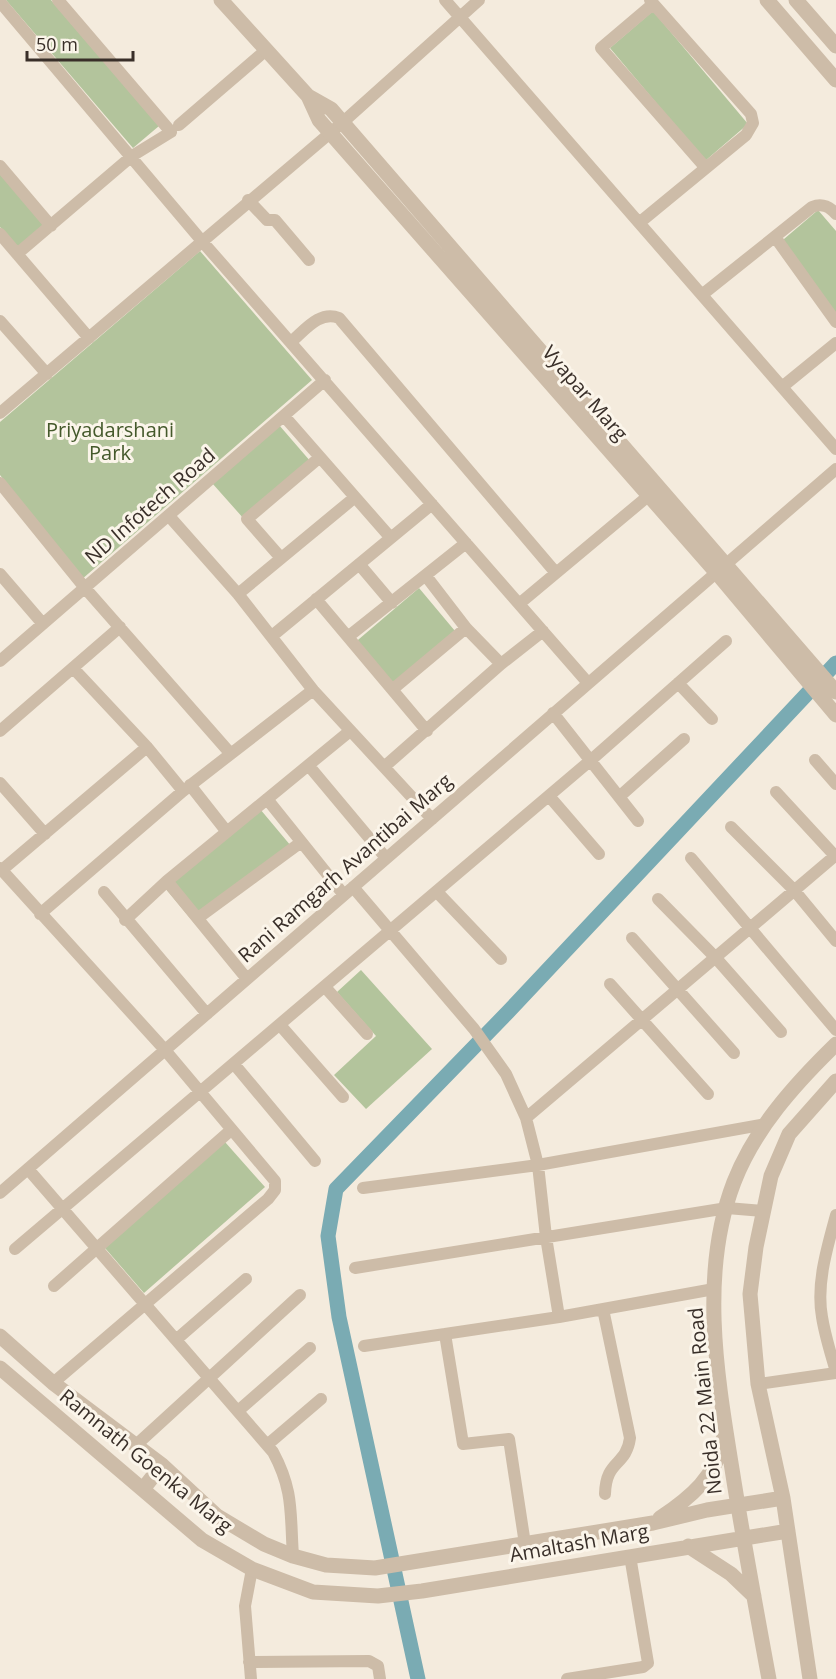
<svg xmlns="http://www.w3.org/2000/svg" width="836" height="1679" font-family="'Open Sans',sans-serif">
<rect width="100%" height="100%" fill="#f4ebdd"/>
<path fill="#b3c49c" d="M 6,0 L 51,0 L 159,126 L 133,148 Z
M 653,11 L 748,124 L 705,161 L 610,48 Z
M 0,174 L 44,225 L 18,247 L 0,227 Z
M 818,210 L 836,231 L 836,315 L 777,245 Z
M 200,251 L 312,380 L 81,580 L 0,475 L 0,422 Z
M 279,425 L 311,462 L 244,519 L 212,483 Z
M 419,588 L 455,631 L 387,688 L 352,645 Z
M 260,809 L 291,846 L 196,925 L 165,888 Z
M 361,970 L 432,1049 L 366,1109 L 334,1075 L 376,1036 L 337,992 Z
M 225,1142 L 265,1187 L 144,1293 L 105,1248 Z"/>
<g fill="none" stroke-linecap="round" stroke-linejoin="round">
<path stroke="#7aabb3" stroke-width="15" d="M 418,1679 L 339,1317 L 328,1236 L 336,1189 L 508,1012 L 836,663"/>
<path stroke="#cdbca8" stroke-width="12" d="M 445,0 L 836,449
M 0,2 L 201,240 L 588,683
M 653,4 L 601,48 L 705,167
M 179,125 L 265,51
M 0,166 L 51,226
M 248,200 L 267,220 L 275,220 L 309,260
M 639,223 L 746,135 L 753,123 L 751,114 L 650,0
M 0,234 L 89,338
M 775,237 L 836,322
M 17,254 L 132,156 L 171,132 L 58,0
M 703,294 L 812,207 C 822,203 829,206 836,214
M 0,321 L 47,374
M 291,342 C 305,330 320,310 339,318 L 556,573
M 782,387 L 836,343
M 0,413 L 342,123 L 479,0
M 284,416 L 390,537
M 0,483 L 85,588 L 230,753
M 169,516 L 238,594 L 313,690 L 432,819
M 281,558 L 247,519 L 319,458
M 359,564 L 392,603
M 0,574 L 43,624
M 426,576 L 466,628 L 501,664
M 238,594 L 354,498
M 316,599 L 427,731
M 519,604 L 647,497
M 272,636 L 432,504
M 349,636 L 466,543
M 0,661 L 325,380
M 73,668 L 147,747 L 183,791
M 678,683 L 712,719
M 393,689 L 466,628
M 553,713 L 638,821
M 0,731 L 120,627
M 815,760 L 836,784
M 309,766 L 386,858
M 384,767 L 501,664 L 543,631
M 0,783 L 45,834
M 190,785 L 227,832
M 776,792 L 836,857
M 549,796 L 599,854
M 619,797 L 684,739
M 267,799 L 344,895
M 731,827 L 794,890 L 836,941
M 691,858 L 836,1030
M 0,868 L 165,1050 L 275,1181 L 275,1190 L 268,1199 L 53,1383
M 2,870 L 147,747
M 167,881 L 247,979
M 353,887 L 474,1029 L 506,1074 L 526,1118 L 538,1165 L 546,1237 L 559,1317
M 104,892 L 207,1014
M 437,892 L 501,959
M 658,899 L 715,957 L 781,1032
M 40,914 L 183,791 L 313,690
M 198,918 L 300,843
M 125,920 L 167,881 L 350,731
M 632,938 L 734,1053
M 610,984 L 708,1094
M 325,987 L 367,1034
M 280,1025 L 343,1097
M 234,1064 L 315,1161
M 526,1118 L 836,855
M 28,1169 L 273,1452 C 294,1491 290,1513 293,1556
M 363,1188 L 538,1165 L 766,1124
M 0,1193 L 836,469
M 836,1215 C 827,1248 816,1284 822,1317 C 825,1336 831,1354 836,1372
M 15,1249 L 591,760 L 726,641
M 355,1268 L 727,1208 L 763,1211
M 54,1286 L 231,1130
M 603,1309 L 630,1438 C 626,1467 606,1459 605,1494
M 445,1334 L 463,1444 L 509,1439 L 525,1544
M 177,1339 L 246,1279
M 364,1346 L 559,1317 L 714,1289
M 758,1384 L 836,1373
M 238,1411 L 310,1348
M 267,1445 L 321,1399
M 135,1446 L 300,1295
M 249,1662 L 369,1661 L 378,1666 L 380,1679
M 251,1679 L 245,1606 L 252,1569
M 567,1679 L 643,1667 L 648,1663 L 630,1556"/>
<path stroke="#cdbca8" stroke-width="15" d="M 221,0 L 308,96 L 319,120 L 716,572 L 836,715
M 767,0 L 836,80
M 796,0 L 836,46
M 308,96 L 331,109 L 836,692
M 0,1336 L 53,1383 L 162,1465 L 217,1516 L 264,1544 L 293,1556 L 326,1565 L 375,1568 L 653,1523 L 707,1510 L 783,1498
M 0,1368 L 202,1540 L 252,1569 L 313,1592 L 378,1596 L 422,1591 L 788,1531
M 143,1489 L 162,1465
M 660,1518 C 690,1498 717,1476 723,1439
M 688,1546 L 731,1574 L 754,1596
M 769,1679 C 756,1609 743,1539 732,1469 C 717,1376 699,1273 734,1182 C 755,1128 795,1084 836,1044
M 810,1679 L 783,1498 L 758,1384 L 750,1294 L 756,1247 L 771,1176 L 789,1134 L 836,1081"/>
</g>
<g text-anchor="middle" stroke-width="6" stroke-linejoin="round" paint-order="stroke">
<g font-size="20" fill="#392f29" stroke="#fbf5ea">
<text transform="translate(585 393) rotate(49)" y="7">Vyapar Marg</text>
<text transform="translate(150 506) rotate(-41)" y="7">ND Infotech Road</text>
<text transform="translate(345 868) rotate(-41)" y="7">Rani Ramgarh Avantibai Marg</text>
<text transform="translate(705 1401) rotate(-96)" y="7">Noida 22 Main Road</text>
<text transform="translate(146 1461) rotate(39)" y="7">Ramnath Goenka Marg</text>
<text transform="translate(579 1543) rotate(-10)" y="7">Amaltash Marg</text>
</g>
<g font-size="20" fill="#44592b" stroke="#fbf5ea">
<text x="110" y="437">Priyadarshani<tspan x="110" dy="23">Park</tspan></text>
</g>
</g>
<path d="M27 51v9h106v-9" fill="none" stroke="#392f29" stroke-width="3"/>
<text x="36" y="51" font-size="18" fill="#392f29" stroke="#fbf5ea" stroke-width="4.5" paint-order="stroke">50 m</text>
</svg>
